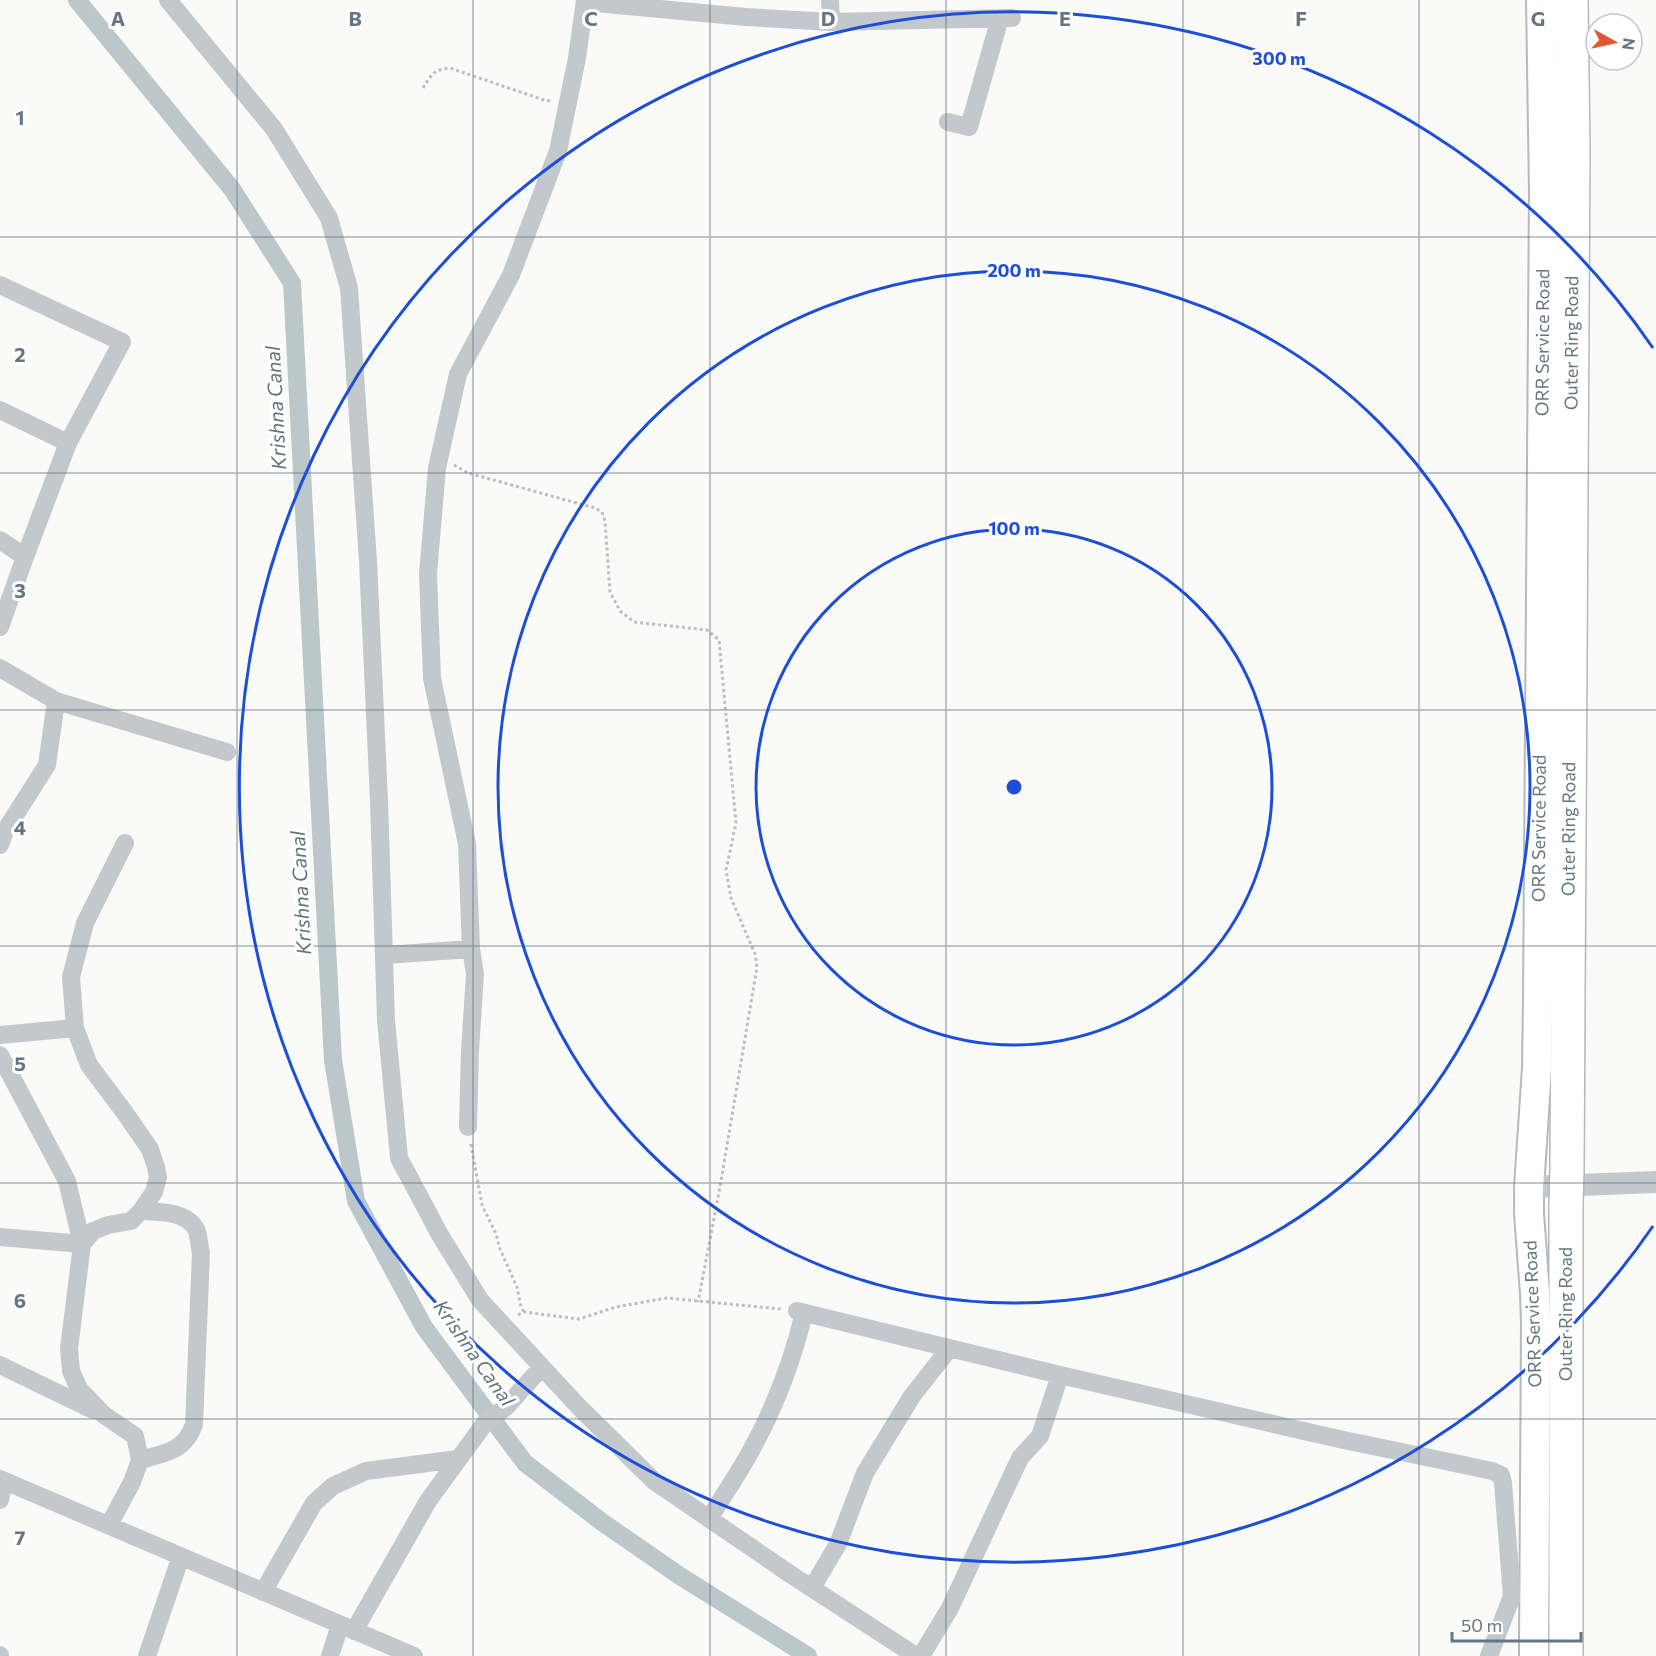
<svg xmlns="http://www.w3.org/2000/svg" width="1656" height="1656" font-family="Commissioner,sans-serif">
<rect width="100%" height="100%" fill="#fafaf8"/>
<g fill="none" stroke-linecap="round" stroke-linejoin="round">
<path stroke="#bbc7cb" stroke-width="18" d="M 77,0 L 232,189 L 292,283 L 333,1060 L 356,1201 L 424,1327 L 525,1463 L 602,1522 L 680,1576 L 808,1656"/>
<g stroke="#b5babe" stroke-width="32">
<g id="primary">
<path id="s1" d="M 1534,1656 L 1536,1323 L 1535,1293 L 1529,1214 L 1529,1187 L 1537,1068 L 1538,1000 L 1544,192 L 1541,0"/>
</g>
</g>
<g stroke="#b4b9bd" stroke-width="36">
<g id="motorway">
<path id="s2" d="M 1567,1169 L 1573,148 L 1571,0"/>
<path d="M 1566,1656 L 1566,1204"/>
</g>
</g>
<path stroke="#bbbfc2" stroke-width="3" stroke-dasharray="3 3" stroke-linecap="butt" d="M 423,88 C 432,74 433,70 450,68 L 544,100 L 551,101
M 454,465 L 468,473 L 595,508 L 602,512 L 605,521 L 610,592 L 620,611 L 634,622 L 707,630 L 719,640 L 736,823 L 726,870 L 731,898 L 755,954 L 757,967 L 720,1187 L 698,1302
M 471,1144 L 482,1205 L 496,1234 L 500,1249 L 517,1287 L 521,1307 L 524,1312
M 518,1315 L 524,1312 L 579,1319 L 616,1307 L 667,1298 L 781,1309"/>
<path stroke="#c3c8cc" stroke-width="18" d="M 168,0 L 274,129 L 329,218 L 349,288 L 368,561 L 379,801 L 386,1020 L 399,1158 L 440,1235 L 480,1300 L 579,1407 L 654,1481 L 790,1574 L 916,1656
M 830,0 L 831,22
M 585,2 L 746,17 L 831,22 L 1012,18
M 948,122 L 969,127 L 1000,18
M 0,285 L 122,342 L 68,443
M 0,410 L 68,443 L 25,557 L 0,540
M 0,627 L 25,557
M 0,668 L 56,701 L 227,752
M 0,845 L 5,831 L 47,765 L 56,701
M 385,955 L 471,949 L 467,844 L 432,678 L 428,574 L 437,468 L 458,374 L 511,275 L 558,151 L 577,58 L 585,0
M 0,1035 L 75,1028
M 0,1055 L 67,1181 L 82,1244 L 0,1237
M 468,1127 L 470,1051 L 475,974 L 471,949
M 797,1311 L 1060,1375 L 1339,1439 L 1464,1465 L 1492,1471 L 1501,1475 L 1503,1483 L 1512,1596 L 1489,1656
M 0,1365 L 93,1410
M 140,1460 C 164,1453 184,1452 194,1425 L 201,1253 C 199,1246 199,1235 196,1229 C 186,1211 159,1212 141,1211
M 0,1479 L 414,1656
M 0,1500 L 4,1481
M 709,1519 C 724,1494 742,1469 755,1443 C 777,1402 793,1358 804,1313
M 109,1525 L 132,1482 L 140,1460 L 135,1436 L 104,1415 L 79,1389 L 71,1371 L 69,1349 L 82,1244 L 93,1231 L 108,1225 L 131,1221 L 141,1211 L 154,1192 L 158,1177 L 156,1167 L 150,1149 L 125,1113 L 89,1065 L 75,1028 L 71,977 L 85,923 L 125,843
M 812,1588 L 838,1544 L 865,1473 L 912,1396 L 949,1349
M 263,1592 L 314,1503 L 333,1486 L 366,1471 L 458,1459
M 354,1631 L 428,1501 L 485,1423 L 506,1407 L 542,1367
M 0,1655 L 0,1656
M 147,1656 L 181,1556
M 330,1656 L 340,1625
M 921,1656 L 950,1608 L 1020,1458 L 1040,1436 L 1060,1375"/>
<path stroke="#c3c8cc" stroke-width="22" d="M 1529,1187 L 1656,1182"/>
<use href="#primary" stroke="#fff" stroke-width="28"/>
<use href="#motorway" stroke="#fff" stroke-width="33"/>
<g stroke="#b4b9bd" stroke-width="36" stroke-linecap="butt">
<path id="motorway-bridge" d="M 1566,1204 L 1567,1169"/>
</g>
<use href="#motorway-bridge" stroke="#fff" stroke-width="33"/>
</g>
<path fill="none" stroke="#657683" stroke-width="1.5" stroke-opacity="0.55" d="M 237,0 L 237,1656M 473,0 L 473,1656M 710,0 L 710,1656M 946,0 L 946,1656M 1183,0 L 1183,1656M 1419,0 L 1419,1656M 0,237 L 1656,237M 0,473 L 1656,473M 0,710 L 1656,710M 0,946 L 1656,946M 0,1183 L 1656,1183M 0,1419 L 1656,1419"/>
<g fill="none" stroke="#1d4ed8" stroke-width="3">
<circle cx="1014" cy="787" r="258"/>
<circle cx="1014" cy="787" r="516"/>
<path d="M1653 1226A775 775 0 1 1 1653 348"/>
</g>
<g text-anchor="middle" stroke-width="6" stroke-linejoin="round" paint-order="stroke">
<g font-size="18" fill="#657683" stroke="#fff">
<text dy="6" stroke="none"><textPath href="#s1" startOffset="1314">ORR Service Road</textPath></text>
<text dy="6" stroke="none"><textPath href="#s2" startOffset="826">Outer Ring Road</textPath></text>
<text dy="6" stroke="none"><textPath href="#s1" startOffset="828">ORR Service Road</textPath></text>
<text dy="6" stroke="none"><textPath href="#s2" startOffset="340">Outer Ring Road</textPath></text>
<text transform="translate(1533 1314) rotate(-92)" y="6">ORR Service Road</text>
<text transform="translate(1566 1314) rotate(-90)" y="6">Outer Ring Road</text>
</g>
<g font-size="20" font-style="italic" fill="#60757c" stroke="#fff">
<text transform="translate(276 408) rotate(-93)" y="7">Krishna Canal</text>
<text transform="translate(301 893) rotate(-93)" y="7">Krishna Canal</text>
<text transform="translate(474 1353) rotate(55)" y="7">Krishna Canal</text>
</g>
</g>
<g font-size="20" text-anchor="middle" font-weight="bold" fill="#657683" stroke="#fff" stroke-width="6" stroke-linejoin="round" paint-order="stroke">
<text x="118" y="26">A</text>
<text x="355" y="26">B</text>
<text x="591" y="26">C</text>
<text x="828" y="26">D</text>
<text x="1065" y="26">E</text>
<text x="1301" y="26">F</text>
<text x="1538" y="26">G</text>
<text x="20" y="125">1</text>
<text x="20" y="362">2</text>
<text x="20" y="598">3</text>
<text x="20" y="835">4</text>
<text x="20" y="1071">5</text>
<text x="20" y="1308">6</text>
<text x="20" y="1545">7</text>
</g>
<circle cx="1014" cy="787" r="9" fill="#1d4ed8" stroke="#fff" stroke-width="3"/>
<g font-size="18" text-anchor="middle" font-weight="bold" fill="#1d4ed8" stroke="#fff" stroke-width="6" stroke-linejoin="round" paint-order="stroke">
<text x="1279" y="65">300 m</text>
<text x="1014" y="277">200 m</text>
<text x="1014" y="535">100 m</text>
</g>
<g transform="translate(1614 42) rotate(98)"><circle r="28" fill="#ffffff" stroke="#c1c8cd" stroke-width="1.5"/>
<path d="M0-4.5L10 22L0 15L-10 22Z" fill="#e4572e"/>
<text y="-9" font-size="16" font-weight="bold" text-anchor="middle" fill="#657683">N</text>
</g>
<path d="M1452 1632v9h129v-9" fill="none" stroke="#657683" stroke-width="3"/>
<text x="1461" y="1632" font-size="18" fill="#657683" stroke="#ffffff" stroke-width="4.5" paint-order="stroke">50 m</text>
</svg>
